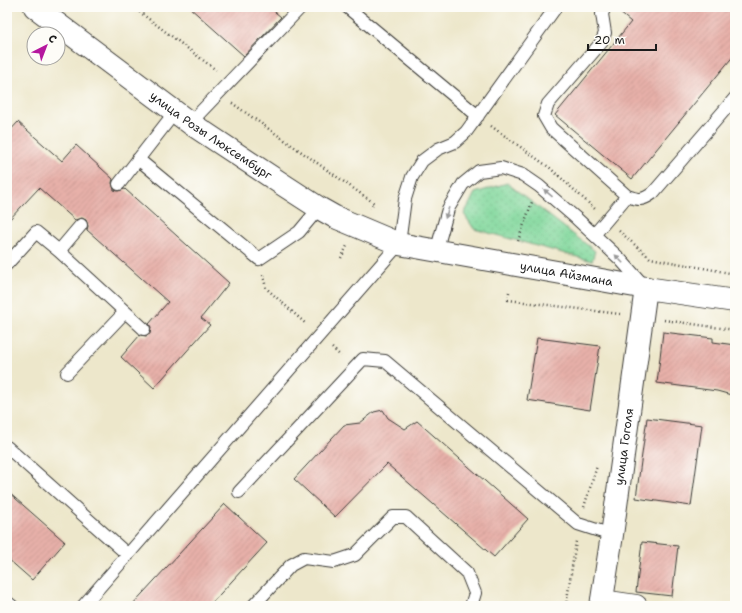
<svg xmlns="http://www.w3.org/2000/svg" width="742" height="613" font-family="'Shantell Sans',sans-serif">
<defs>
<pattern id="grass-dots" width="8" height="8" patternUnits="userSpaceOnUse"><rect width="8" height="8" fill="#80d79b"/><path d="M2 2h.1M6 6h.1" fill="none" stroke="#6eb885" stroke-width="1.8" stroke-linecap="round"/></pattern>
<pattern id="building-hatch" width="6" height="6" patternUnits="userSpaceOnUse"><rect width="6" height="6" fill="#e7b0a9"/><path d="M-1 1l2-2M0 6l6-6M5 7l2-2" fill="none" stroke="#c69791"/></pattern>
</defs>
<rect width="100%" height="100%" fill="#fdfcf7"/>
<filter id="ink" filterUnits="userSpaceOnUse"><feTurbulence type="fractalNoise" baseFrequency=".025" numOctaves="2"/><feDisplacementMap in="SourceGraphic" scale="8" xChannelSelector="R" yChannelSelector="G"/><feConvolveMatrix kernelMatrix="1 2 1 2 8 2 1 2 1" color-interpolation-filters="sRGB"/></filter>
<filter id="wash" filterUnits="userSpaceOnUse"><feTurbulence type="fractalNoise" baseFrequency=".012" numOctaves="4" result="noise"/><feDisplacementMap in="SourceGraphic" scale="16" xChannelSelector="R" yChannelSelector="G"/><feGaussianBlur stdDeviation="0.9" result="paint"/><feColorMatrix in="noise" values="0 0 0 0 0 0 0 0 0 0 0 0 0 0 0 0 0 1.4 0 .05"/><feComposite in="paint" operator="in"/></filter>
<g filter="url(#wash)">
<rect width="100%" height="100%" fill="#ede7cb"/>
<path fill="url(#grass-dots)" stroke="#4e7a5c" d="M 507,183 L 595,251 L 592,261 L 474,229 L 464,214 L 475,193 Z"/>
<g id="blocks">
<path fill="url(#building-hatch)" d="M 189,7 L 269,7 L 281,17 L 244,56 Z
M 613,7 L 735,7 L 735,54 L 632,179 L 555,115 L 631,22 Z
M 18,122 L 62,161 L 76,145 L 113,179 L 112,183 L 114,190 L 118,191 L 125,189 L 229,283 L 201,318 L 210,325 L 154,388 L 121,357 L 140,335 L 146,336 L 150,334 L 151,327 L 149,324 L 168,302 L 87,230 L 88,226 L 86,220 L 82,218 L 75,220 L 39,188 L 7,222 L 7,134 Z
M 663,332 L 713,338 L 713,342 L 735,345 L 735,396 L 717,391 L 657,383 Z
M 537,338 L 600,346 L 590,410 L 527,400 Z
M 383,410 L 388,418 L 405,429 L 417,421 L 528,519 L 494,557 L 387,464 L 335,517 L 294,479 L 344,425 L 360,423 L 374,412 Z
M 647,418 L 702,425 L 691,506 L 636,498 Z
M 7,491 L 65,542 L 32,580 L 7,558 Z
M 225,504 L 267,543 L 209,606 L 131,606 Z
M 642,542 L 678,546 L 672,596 L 636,592 Z"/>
</g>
</g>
<g filter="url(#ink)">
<use href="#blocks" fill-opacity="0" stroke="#3b3a36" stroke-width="1"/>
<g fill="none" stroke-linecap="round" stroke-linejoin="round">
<g stroke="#3b3a36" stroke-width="14">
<path id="service" d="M 347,7 L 478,116
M 605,7 L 602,14 L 605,33 L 601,43 L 548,104 L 544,116 L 551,128 L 627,196 C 639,200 642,201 653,193 L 735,98
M 190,123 L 301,7
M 138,159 L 259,259 L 299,232 L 319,208
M 119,184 L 175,112
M 594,235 L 627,196
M 59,251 L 81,225
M 436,252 L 448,209 L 463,184 L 479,171 L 501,168 L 523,175 L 539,186 L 577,219 L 620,259 L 645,287
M 7,264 L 36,232 L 59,251 L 144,329
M 67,373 L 125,312
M 7,447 L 128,555
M 239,492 L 363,359 L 385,361 L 578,524 L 612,535
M 7,602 L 12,606
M 83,606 L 399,244 L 405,199 L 412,177 L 422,161 L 438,149 L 455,142 L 466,132 L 556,7
M 253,606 L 291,565 L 304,558 L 334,562 L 355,555 L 393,517 L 406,517 L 467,573 L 475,593 L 471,606"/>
</g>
<g stroke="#3b3a36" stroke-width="24">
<g id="minor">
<path d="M 602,601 L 636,606"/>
<path id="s1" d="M 601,606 L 612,535 L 646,288"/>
</g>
</g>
<g stroke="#3b3a36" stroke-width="24">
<g id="tertiary">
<path id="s2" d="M 35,7 L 190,123 L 282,184 L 319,208 L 335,217 L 399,244 L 646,288 L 735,301"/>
</g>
</g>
<path stroke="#3b3a36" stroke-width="2.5" stroke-dasharray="1 3" stroke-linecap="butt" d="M 133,7 L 216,70
M 232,103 L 374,203 L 370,208
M 491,126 L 550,168 L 595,209
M 619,231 L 650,258 L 735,274
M 518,241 L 532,202
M 341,258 L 347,246
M 263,275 L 266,288 L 306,324
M 509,292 L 508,300 L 620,314
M 664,320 L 735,330
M 332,348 L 341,356
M 584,507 L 597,466
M 566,606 L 576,541"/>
<use href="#service" stroke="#fff" stroke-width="12"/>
<use href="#minor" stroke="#fff" stroke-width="22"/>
<use href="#tertiary" stroke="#fff" stroke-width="22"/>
</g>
<defs><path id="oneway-solid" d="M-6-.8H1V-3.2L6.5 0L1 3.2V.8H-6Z"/></defs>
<g fill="#999">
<use href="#oneway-solid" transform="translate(548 193) rotate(-139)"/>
<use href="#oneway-solid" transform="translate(447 213) rotate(109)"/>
<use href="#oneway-solid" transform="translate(619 259) rotate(-134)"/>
</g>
</g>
<g text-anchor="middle" stroke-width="4" stroke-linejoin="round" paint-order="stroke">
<g font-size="12" fill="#1c1c1c" stroke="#fdfcf7">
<text dy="4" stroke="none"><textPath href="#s2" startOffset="218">улица Розы Люксембург</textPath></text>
<text dy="4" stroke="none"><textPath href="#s2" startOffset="606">улица Айзмана</textPath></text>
<text dy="4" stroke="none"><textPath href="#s1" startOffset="161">улица Гоголя</textPath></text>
</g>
</g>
<rect width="742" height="613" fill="none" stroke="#fdfcf7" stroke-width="24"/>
<g transform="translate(46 46) rotate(42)"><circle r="19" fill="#fdfcf7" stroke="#a3a29f"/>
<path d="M0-3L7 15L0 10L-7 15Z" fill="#b5179e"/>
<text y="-6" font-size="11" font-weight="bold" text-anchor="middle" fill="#1c1c1c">С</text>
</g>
<path d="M588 44v6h68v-6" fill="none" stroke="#1c1c1c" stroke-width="2"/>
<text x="594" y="44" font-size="12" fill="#1c1c1c" stroke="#fdfcf7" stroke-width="3" paint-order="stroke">20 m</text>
</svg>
